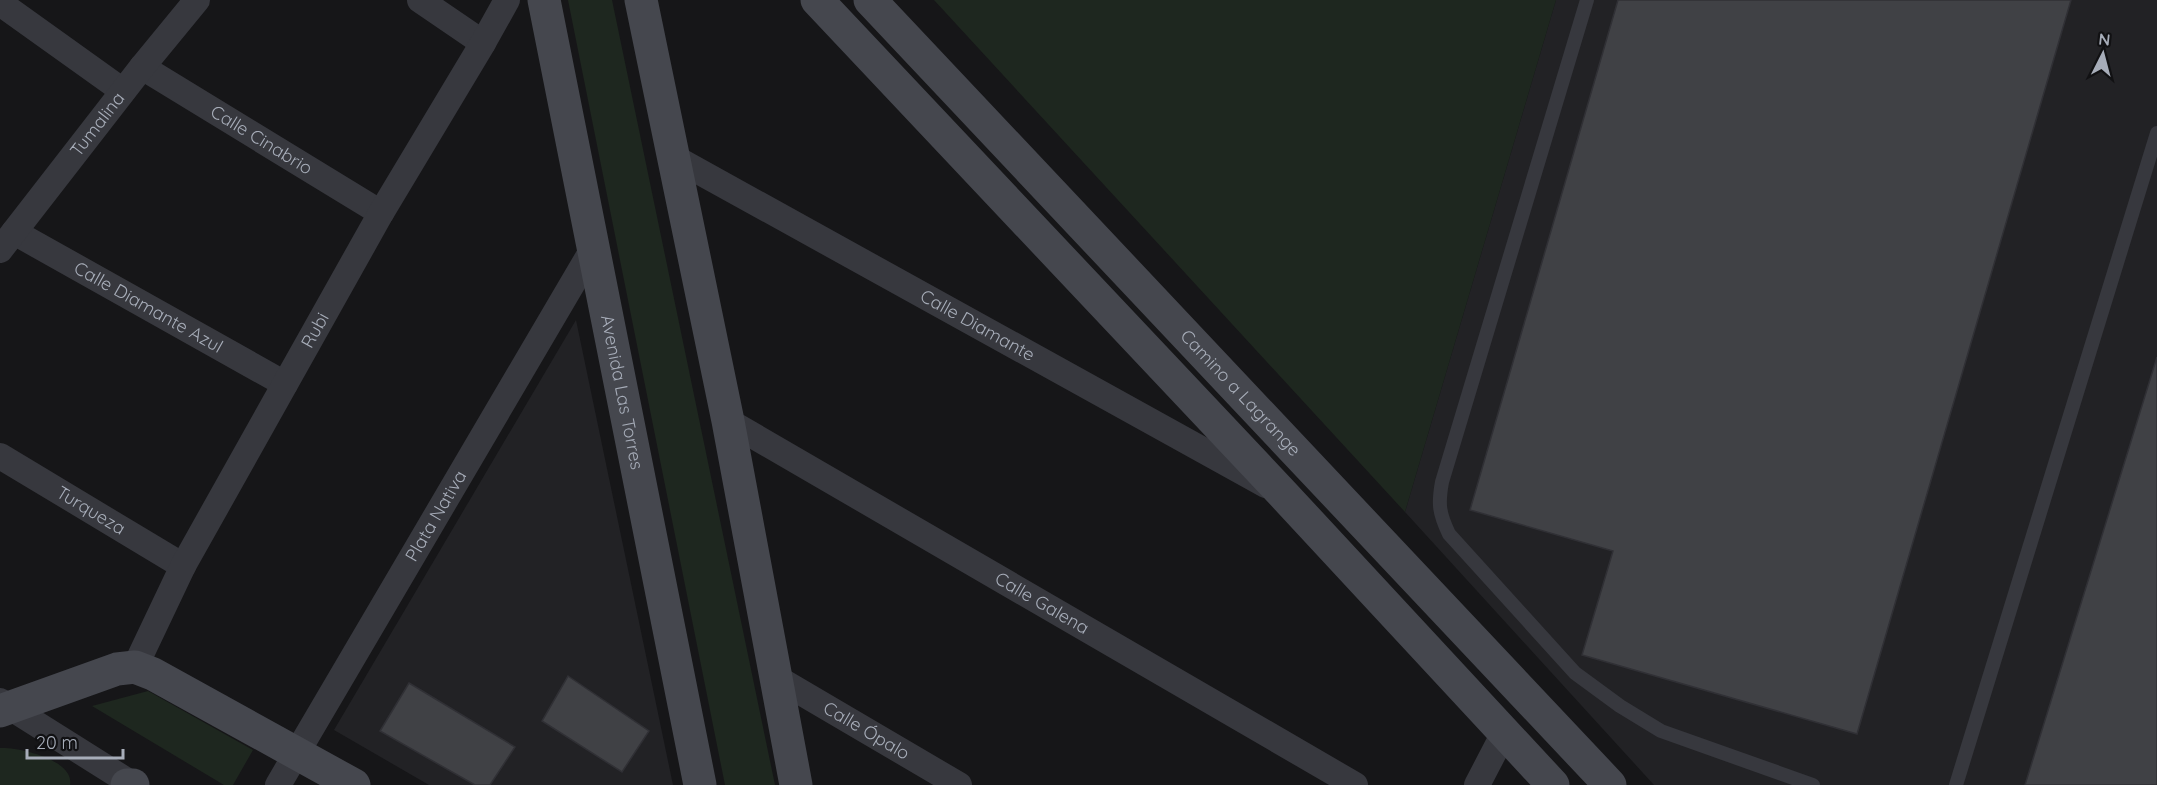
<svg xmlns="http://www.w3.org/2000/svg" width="2157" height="785" font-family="Quicksand,sans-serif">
<rect width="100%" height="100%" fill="#161618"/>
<path fill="#222225" d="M 1556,0 L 2157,0 L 2157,785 L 1654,785 L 1405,512 Z
M 576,320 L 673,785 L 429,785 L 334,730 Z"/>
<path fill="#1e271f" d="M 568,0 L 612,0 L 775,785 L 725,785 Z
M 934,0 L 1556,0 L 1405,512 Z
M 148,691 L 253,750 L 233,785 L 224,785 L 92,706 Z
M 0,748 C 19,747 75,760 70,785 L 0,785 Z"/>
<path fill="#404145" stroke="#303035" stroke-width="1.5" d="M 1618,0 L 2071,0 L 1857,734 L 1582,655 L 1613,551 L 1470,510 Z
M 2157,357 L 2157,785 L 2025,785 Z
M 568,676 L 649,731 L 622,772 L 542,721 Z
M 409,683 L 515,747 L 490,785 L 475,785 L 380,731 Z"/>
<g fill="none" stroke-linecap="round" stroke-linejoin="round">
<path stroke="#37383e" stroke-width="14" d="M 1587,0 L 1442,482 C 1438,504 1439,513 1449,534 L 1575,673 L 1620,706 L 1661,731 L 1813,785
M 1956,785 L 2157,133"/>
<g stroke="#37383e" stroke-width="26">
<path d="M 420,0 L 483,43"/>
<path d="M 0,3 L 123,91"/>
<path id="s1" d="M 142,67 L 381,213"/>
<path id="s2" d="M 673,157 L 1266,485"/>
<path id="s3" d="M 14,232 L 285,384"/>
<path id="s4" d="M 0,250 L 142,67 L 197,0"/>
<path id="s5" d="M 728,421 L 1355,785"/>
<path id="s6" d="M 0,456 L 183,566"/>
<path id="s7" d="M 135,667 L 183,566 L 381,213 L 483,43 L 507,0"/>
<path id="s8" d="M 775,677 L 959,785"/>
<path d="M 0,701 L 132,784"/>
<path id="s9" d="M 278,785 L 594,247"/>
<path d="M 1477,785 L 1504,733"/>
</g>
<g stroke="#45474e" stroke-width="33">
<path id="s10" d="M 544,0 L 700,785"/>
<path d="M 641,0 L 728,421 L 796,785"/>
<path d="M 817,0 L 1282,493 L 1553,785"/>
<path id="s11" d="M 870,0 L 1610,785"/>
<path d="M 0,711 L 117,669 L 135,667 L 153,674 L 354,785"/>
<path d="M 127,785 L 133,785"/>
</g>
</g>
<g text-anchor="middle" stroke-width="4.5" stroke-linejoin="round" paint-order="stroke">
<g font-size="18" fill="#a7adb9" stroke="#111113">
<text dy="6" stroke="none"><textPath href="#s4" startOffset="159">Tumalina</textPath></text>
<text dy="6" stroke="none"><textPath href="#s1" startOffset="140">Calle Cinabrio</textPath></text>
<text dy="6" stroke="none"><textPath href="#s3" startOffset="154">Calle Diamante Azul</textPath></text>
<text dy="6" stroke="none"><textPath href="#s2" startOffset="348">Calle Diamante</textPath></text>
<text dy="6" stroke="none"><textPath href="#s7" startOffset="382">Rubi</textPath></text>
<text dy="6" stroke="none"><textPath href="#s10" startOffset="400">Avenida Las Torres</textPath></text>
<text dy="6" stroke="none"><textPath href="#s11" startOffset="540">Camino a Lagrange</textPath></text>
<text dy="6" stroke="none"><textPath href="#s6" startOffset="106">Turqueza</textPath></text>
<text dy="6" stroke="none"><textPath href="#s9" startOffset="312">Plata Nativa</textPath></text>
<text dy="6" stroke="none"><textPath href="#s5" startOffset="363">Calle Galena</textPath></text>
<text dy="6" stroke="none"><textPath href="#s8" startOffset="106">Calle Ópalo</textPath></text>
</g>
</g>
<g transform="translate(2103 54) rotate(6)" stroke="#111113" stroke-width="4.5" paint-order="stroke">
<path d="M0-4.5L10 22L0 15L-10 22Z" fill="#a7adb9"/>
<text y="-9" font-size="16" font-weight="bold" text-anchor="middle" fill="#a7adb9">N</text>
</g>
<path d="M27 749v9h96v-9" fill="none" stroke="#a7adb9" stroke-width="3"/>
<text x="36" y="749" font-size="18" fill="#a7adb9" stroke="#111113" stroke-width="4.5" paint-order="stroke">20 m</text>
</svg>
